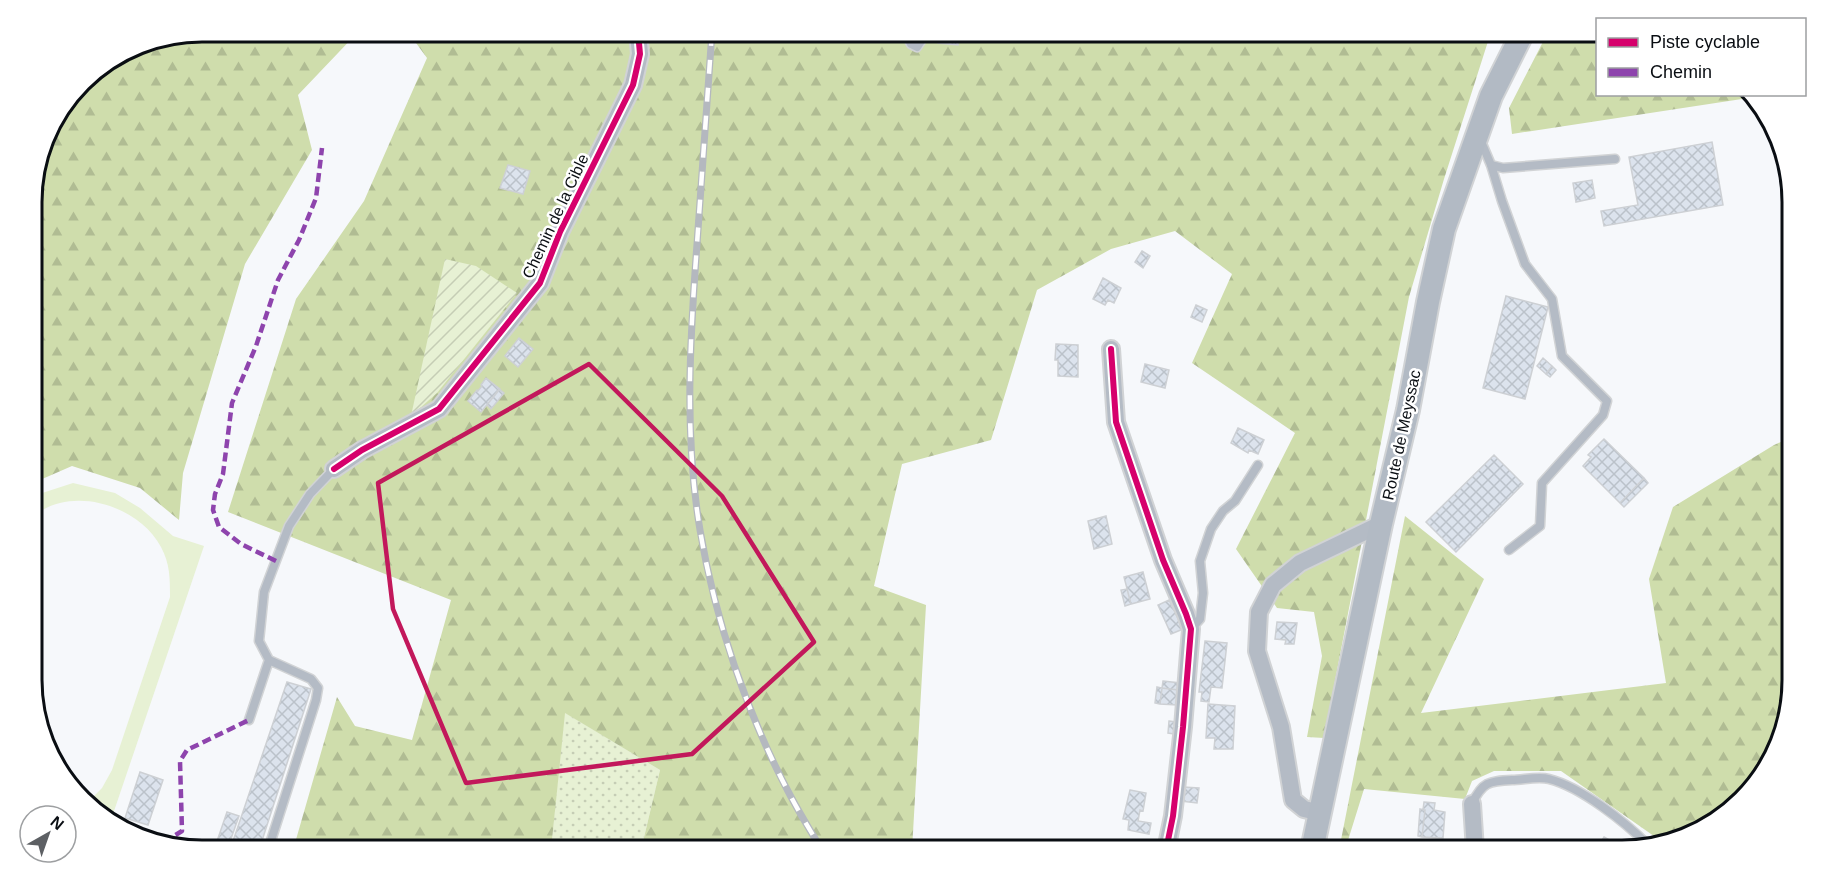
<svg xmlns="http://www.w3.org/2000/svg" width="1824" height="882" font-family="Arial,sans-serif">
<defs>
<pattern id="grass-dots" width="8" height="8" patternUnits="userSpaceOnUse" patternTransform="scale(1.5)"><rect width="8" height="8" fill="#e7f1d4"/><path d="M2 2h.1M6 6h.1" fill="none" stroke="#c5cdb5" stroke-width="1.8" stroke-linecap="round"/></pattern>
<pattern id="forest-firs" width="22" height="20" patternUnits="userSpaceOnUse" patternTransform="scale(1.5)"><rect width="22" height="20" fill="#cfddac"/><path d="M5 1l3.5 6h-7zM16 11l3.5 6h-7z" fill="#b0bc93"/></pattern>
<pattern id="garden-furrows" width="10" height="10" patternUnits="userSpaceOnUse" patternTransform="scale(1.5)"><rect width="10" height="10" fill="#e7f1d4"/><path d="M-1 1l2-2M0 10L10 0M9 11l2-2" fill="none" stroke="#c5cdb5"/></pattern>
<pattern id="building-cross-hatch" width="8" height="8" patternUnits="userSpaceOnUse" patternTransform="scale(1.5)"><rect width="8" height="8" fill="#dce3ed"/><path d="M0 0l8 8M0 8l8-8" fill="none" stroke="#bbc2ca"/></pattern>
</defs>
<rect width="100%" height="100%" fill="#f6f8fb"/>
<path fill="url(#grass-dots)" d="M 564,712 L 660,770 L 641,850 L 551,850 Z"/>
<path fill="url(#forest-firs)" d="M 202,32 L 358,32 L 298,95 L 312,150 L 245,264 L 183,473 L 179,520 L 140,488 L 72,466 L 33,483 L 32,190 L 49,126 L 89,74 L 137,44 Z
M 408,32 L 1491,32 L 1444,179 L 1409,297 L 1324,738 L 1307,737 L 1322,656 L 1314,612 L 1277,608 L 1236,549 L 1295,433 L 1192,363 L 1232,274 L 1175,231 L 1111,249 L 1037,290 L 991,440 L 902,464 L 874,586 L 926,605 L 912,850 L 641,850 L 660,770 L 565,713 L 551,850 L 293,850 L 337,697 L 355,726 L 412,740 L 451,600 L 228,512 L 296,299 L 364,201 L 427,58 Z
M 1548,32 L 1597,32 L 1598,94 L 1753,94 L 1755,97 L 1512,134 L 1509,108 Z
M 1792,437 L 1792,681 L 1775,755 L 1717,822 L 1661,841 L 1561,771 L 1494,771 L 1472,781 L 1465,799 L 1364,789 L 1345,850 L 1339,850 L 1405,516 L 1484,579 L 1421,713 L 1666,683 L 1649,579 L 1673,507 L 1774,445 Z"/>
<path fill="url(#garden-furrows)" d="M 445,259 L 476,266 L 517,293 L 437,393 L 411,416 Z"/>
<path fill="#e7f1d4" d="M 73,483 L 115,493 L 140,508 L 173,536 L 204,546 L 112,817 L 106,816 L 88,802 L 102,788 L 112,770 L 170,597 C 170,578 170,564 161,547 C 139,505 70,484 33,517 L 33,496 Z"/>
<path fill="url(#building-cross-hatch)" stroke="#cdd0d4" stroke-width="1.5" d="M 940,32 L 960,32 L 958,45 L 938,43 Z
M 1712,142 L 1723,205 L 1604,226 L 1601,211 L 1638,205 L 1629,157 Z
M 508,165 L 530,171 L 523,194 L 500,188 Z
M 1592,180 L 1595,198 L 1576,202 L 1573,183 Z
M 1142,251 L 1150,256 L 1143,268 L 1135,262 Z
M 1103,278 L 1121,288 L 1114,303 L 1108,300 L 1105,305 L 1093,299 Z
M 1506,296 L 1548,307 L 1525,399 L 1483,388 Z
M 1196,305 L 1207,310 L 1202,322 L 1191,317 Z
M 519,338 L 533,349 L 518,367 L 505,356 Z
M 1056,344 L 1078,345 L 1078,377 L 1058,376 L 1058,360 L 1055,360 Z
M 1543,358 L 1552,366 L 1546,374 L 1537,366 Z
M 1145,364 L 1169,370 L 1165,388 L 1141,382 Z
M 1552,366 L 1556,370 L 1550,377 L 1546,374 Z
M 486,378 L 500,389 L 481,412 L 468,401 L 477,390 L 478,391 L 482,386 L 481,385 Z
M 499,389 L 504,393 L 491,409 L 487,405 Z
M 1238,428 L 1264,440 L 1258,454 L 1249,450 L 1248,453 L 1231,443 Z
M 1604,439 L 1644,478 L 1620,503 L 1583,466 L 1591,457 L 1588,455 Z
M 1494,455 L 1523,484 L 1456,552 L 1426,522 Z
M 1644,478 L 1648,483 L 1624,507 L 1620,503 Z
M 1106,516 L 1112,544 L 1094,549 L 1088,521 Z
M 1143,572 L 1150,599 L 1131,604 L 1124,577 Z
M 1127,589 L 1131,604 L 1125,606 L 1121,590 Z
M 1169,600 L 1183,629 L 1171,634 L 1158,605 Z
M 1277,622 L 1297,623 L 1294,644 L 1285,644 L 1286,640 L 1275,639 Z
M 1205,641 L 1227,643 L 1222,688 L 1211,687 L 1209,702 L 1201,701 L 1202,692 L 1199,692 Z
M 1163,681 L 1180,683 L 1178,690 L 1162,688 Z
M 287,682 L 311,689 L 259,850 L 230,850 Z
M 1157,687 L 1162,688 L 1160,704 L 1155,703 Z
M 1162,688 L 1178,690 L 1177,705 L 1160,704 Z
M 1208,704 L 1235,706 L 1233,749 L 1214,749 L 1215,738 L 1206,738 Z
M 1169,721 L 1176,722 L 1174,734 L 1168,733 Z
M 140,772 L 163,780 L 148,825 L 125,818 Z
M 1183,787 L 1199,788 L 1197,803 L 1181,801 Z
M 1130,790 L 1146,793 L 1143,811 L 1140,810 L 1138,821 L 1151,823 L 1149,834 L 1128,830 L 1129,820 L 1123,819 Z
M 1424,802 L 1435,803 L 1434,810 L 1445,812 L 1443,838 L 1422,837 L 1425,810 L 1423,810 Z
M 1420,809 L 1425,810 L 1422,837 L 1418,836 Z
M 227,812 L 239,816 L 227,850 L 214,850 Z
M 1604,837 L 1620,846 L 1617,850 L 1596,850 Z"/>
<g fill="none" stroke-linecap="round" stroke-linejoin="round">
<g stroke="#d1d3d5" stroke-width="11">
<path id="lane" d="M 905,32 L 911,44 L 917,47 L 927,32
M 1480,139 L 1491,165 L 1502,201 L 1525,264 L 1552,299 L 1562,356 L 1607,401 L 1603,415 L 1542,483 L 1540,526 L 1509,550
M 1491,165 L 1503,168 L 1615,159
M 1191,629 L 1200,619 L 1203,593 L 1200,561 L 1211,529 L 1223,511 L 1235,501 L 1258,465
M 249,720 L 269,660
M 1472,804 C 1482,782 1489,781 1512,780 C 1523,780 1538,776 1549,779 C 1581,787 1625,822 1648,845
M 268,850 L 316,700 L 318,688 L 311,679 L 269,660 L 259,641 L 264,592 L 289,526 L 310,494 L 334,469"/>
</g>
<g stroke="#d1d3d5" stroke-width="20">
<path id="street" d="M 1111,349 L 1116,422 L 1163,560 L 1186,614 L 1191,629 L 1183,727 L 1173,816 L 1166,850
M 334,469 L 362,450 L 439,409 L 540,283 L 560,232 L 633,85 L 640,54 L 638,32
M 1472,804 L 1475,850
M 1321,813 L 1304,809 L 1293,800 L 1281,727 L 1257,651 L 1259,612 L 1273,585 L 1300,563 L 1381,524"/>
</g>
<g stroke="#d1d3d5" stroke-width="26">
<path id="secondary" d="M 1312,850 L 1381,524 L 1408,410 L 1428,302 L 1444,229 L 1491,96 L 1523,32"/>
</g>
<use href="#lane" stroke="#b4bbc5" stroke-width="8"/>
<use href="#street" stroke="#b4bbc5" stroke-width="16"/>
<use href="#secondary" stroke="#b2bac4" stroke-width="22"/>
<g stroke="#b4b8bf" stroke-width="7">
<path id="rail" d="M 712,32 C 707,102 702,173 697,244 C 690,339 684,435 700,530 C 715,620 747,714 790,795 C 800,814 811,832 822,850"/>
</g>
<use href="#rail" stroke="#fff" stroke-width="4.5" stroke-dasharray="14" stroke-linecap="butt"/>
<path stroke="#8e44ad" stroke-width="4.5" stroke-dasharray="9 4.5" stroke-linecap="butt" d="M 276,561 L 241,544 L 219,527 L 213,510 L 215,494 L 223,474 L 232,403 L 256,346 L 278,280 L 299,240 L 316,198 L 322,148
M 164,842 L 182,831 L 180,761 L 187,750 L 249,720"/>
<g stroke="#fff" stroke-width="10">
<path id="cycleway" d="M 1111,349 L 1116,422 L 1163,560 L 1186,614 L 1191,629 L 1183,727 L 1173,816 L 1166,850
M 334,469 L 362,450 L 439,409 L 540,283 L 560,232 L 633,85 L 640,54 L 638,32"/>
</g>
<use href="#cycleway" stroke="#d6006c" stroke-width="6"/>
</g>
<path fill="none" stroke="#c2185b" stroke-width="4.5" stroke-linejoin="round" d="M 589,364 L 722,496 L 814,642 L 692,754 L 466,783 L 393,609 L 378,483 Z"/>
<g text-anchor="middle" stroke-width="5" stroke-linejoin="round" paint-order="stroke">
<g font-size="16" fill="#0a0e13" stroke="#fff">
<text transform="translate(555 216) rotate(-65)" y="6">Chemin de la Cible</text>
<text transform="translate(1401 435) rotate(-78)" y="6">Route de Meyssac</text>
</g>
</g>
<path d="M0 0H1824V882H0ZM202 42H1622A160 160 0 0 1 1782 202V680A160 160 0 0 1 1622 840H202A160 160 0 0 1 42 680V202A160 160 0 0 1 202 42Z" fill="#fff" fill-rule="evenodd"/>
<path fill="none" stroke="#0a0e13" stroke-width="3" d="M202 42H1622A160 160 0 0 1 1782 202V680A160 160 0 0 1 1622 840H202A160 160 0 0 1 42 680V202A160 160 0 0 1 202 42Z"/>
<rect x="1596" y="18" width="210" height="78" fill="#ffffff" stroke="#9d9fa1" stroke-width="1.5"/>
<rect x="1608" y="38" width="30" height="9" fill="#d6006c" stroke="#9d9fa1" stroke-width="1.5"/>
<text x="1650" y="48" font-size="18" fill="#0a0e13">Piste cyclable</text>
<rect x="1608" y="68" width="30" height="9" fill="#8e44ad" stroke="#9d9fa1" stroke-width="1.5"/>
<text x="1650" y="78" font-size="18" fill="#0a0e13">Chemin</text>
<g transform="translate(48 834) rotate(40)"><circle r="28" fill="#ffffff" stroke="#9d9fa1" stroke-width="1.5"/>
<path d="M0-4.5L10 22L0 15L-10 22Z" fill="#5d6064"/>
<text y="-9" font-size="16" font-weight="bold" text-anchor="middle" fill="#0a0e13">N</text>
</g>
</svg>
